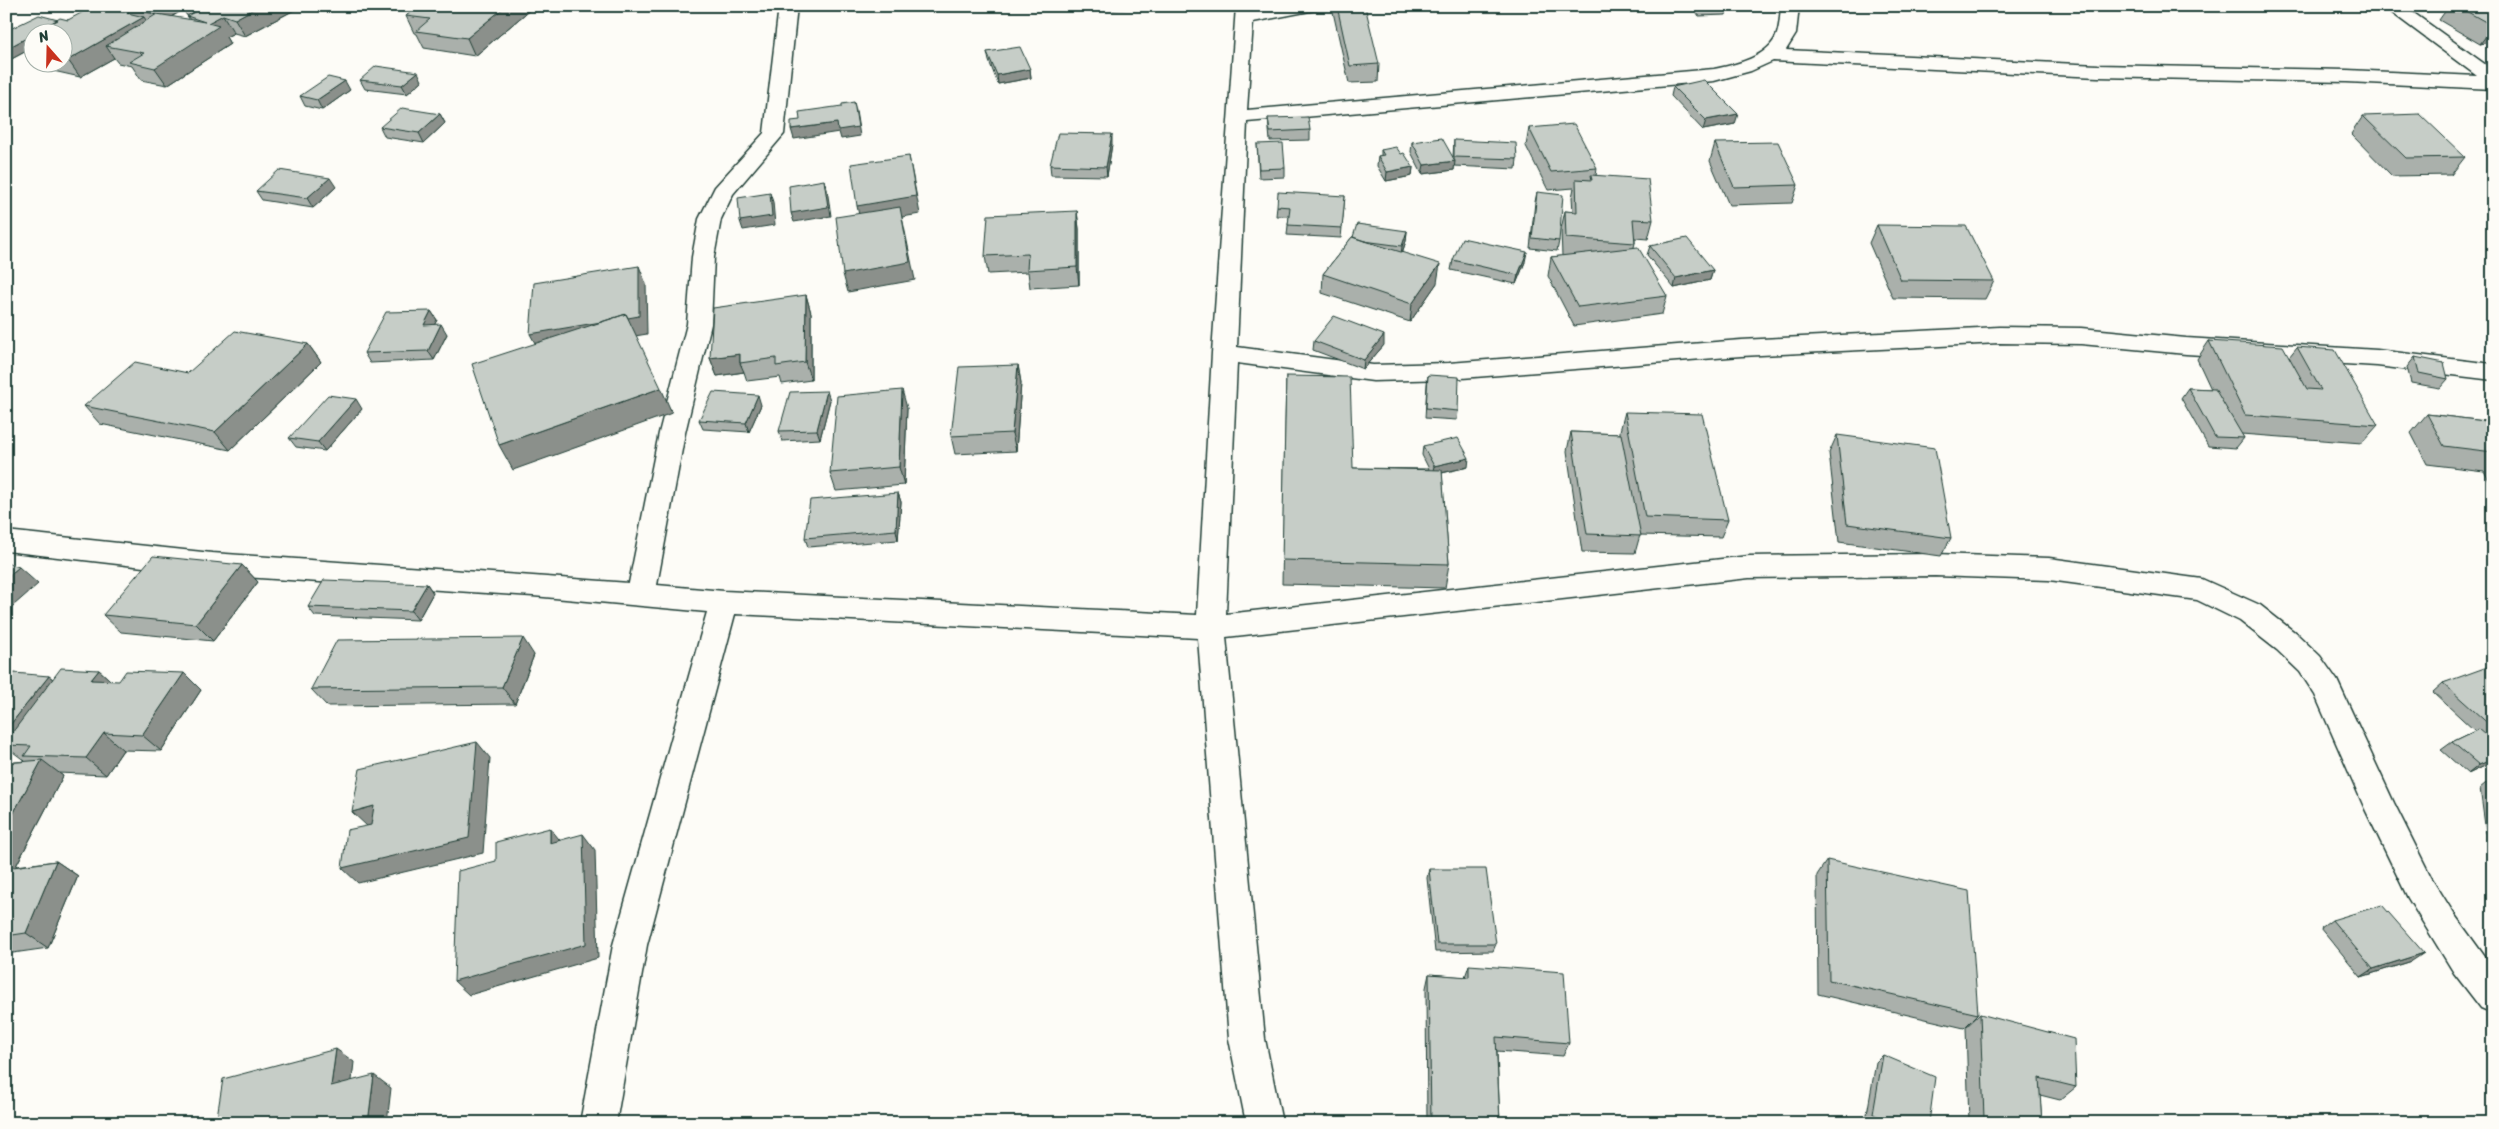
<svg xmlns="http://www.w3.org/2000/svg" width="2499" height="1129" font-family="Sriracha,sans-serif">
<rect width="100%" height="100%" fill="#fdfcf7"/>
<filter id="ink" filterUnits="userSpaceOnUse"><feTurbulence type="fractalNoise" baseFrequency=".02" numOctaves="2"/><feDisplacementMap in="SourceGraphic" scale="10" xChannelSelector="R" yChannelSelector="G"/><feConvolveMatrix kernelMatrix="1 2 1 2 8 2 1 2 1" color-interpolation-filters="sRGB"/></filter>
<g filter="url(#ink)">
<g fill="none" stroke-linecap="round" stroke-linejoin="round">
<g stroke="#1f3d34" stroke-width="3">
<path id="minor" d="M 779,6 L 797,6 L 784,134 L 733,194 L 721,219 L 714,257 L 711,324 L 685,433 L 657,585 L 724,591 L 1197,615 L 1212,353 L 1236,6 L 1254,6 L 1254,11 L 1279,6 L 1319,6 L 1316,10 L 1310,11 L 1253,22 L 1247,110 L 1714,69 C 1735,65 1769,57 1777,34 C 1780,25 1780,15 1781,6 L 1799,6 L 1796,34 L 1786,50 L 2098,65 L 2347,70 L 2477,76 L 2383,6 L 2404,6 L 2493,70 L 2493,89 L 2347,82 L 2098,77 L 1773,61 L 1751,71 L 1714,81 L 1247,122 L 1237,347 L 1373,365 L 1449,363 L 1741,340 L 1999,327 L 2081,328 L 2186,338 L 2377,350 L 2493,364 L 2493,380 L 2377,366 L 2186,354 L 2081,344 L 1999,343 L 1741,356 L 1449,379 L 1373,381 L 1237,363 L 1226,614 L 1749,556 L 1935,554 L 2049,558 L 2202,579 L 2260,605 L 2297,634 L 2320,656 L 2337,680 L 2394,803 L 2431,877 L 2454,914 L 2493,968 L 2493,1013 L 2481,1008 L 2454,973 L 2408,898 L 2365,809 L 2315,695 L 2300,672 L 2277,650 L 2240,621 L 2197,600 L 2049,580 L 1935,576 L 1749,578 L 1226,637 L 1265,1039 L 1282,1123 L 1246,1123 L 1229,1039 L 1198,638 L 735,614 L 647,945 L 616,1123 L 580,1123 L 613,945 L 707,612 L 533,596 L 212,575 L 6,551 L 6,531 L 212,553 L 629,583 L 659,433 L 687,324 L 692,257 L 699,219 L 715,187 L 764,133 Z"/>
</g>
<use href="#minor" fill="#fdfcf7" fill-rule="evenodd"/>
</g>
<path fill="#aab0ab" stroke="#1f3d34" fill-rule="evenodd" d="M 126,6 L 302,6 L 245,36 L 234,33 L 226,37 L 230,44 L 167,85 L 141,80 L 132,66 L 118,63 L 114,58 L 80,77 L 49,70 L 44,62 L 62,62 L 62,32 L 32,32 L 32,48 L 6,62 L 6,31 L 58,20 L 68,20 L 129,13 L 125,7 ZM 183,10 L 190,20 L 171,17 Z
M 418,6 L 532,6 L 532,8 L 475,56 L 424,48 L 417,34 L 414,33 L 406,16 Z
M 1112,6 L 1151,6 L 1113,10 Z
M 1334,6 L 1337,6 L 1379,64 L 1378,82 L 1349,83 L 1333,12 Z
M 1692,6 L 1728,6 L 1726,15 L 1699,16 Z
M 2449,6 L 2493,6 L 2493,41 L 2480,44 L 2439,20 Z
M 987,52 L 1030,69 L 1031,78 L 998,84 L 989,61 Z
M 360,80 L 422,81 L 407,94 L 365,89 Z
M 1673,87 L 1735,124 L 1703,130 L 1671,96 Z
M 350,90 L 322,110 L 305,106 L 300,96 Z
M 440,114 L 445,123 L 424,143 L 385,137 L 380,127 Z
M 2363,116 L 2465,157 L 2451,175 L 2392,176 L 2351,134 Z
M 1268,118 L 1310,130 L 1310,140 L 1270,141 Z
M 1529,128 L 1597,168 L 1596,176 L 1653,220 L 1648,239 L 1635,238 L 1635,243 L 1634,247 L 1667,296 L 1662,314 L 1574,326 L 1548,276 L 1551,257 L 1562,256 L 1561,229 L 1565,211 L 1573,212 L 1572,197 L 1574,188 L 1548,190 L 1526,146 Z
M 1454,140 L 1517,159 L 1516,169 L 1454,166 L 1454,170 L 1422,174 L 1411,152 L 1412,142 L 1453,157 Z
M 1715,143 L 1798,185 L 1792,203 L 1729,205 L 1710,161 Z
M 1112,144 L 1107,176 L 1051,175 L 1050,165 Z
M 1257,144 L 1285,168 L 1285,177 L 1259,178 Z
M 1381,150 L 1401,154 L 1413,167 L 1412,176 L 1386,181 L 1377,166 L 1378,156 L 1381,156 Z
M 336,187 L 313,208 L 262,200 L 256,191 Z
M 1537,192 L 1559,241 L 1557,251 L 1530,248 L 1535,202 Z
M 1345,196 L 1341,238 L 1287,235 L 1289,216 L 1276,216 L 1277,206 Z
M 1077,211 L 1079,229 L 1079,285 L 1030,288 L 1028,272 L 988,274 L 985,256 Z
M 1877,225 L 1994,281 L 1985,299 L 1893,298 L 1869,243 Z
M 1407,231 L 1406,241 L 1402,253 L 1437,283 L 1410,322 L 1322,293 L 1323,274 L 1352,237 Z
M 1650,246 L 1713,270 L 1710,280 L 1674,288 L 1647,255 Z
M 1453,260 L 1525,262 L 1516,284 L 1451,270 Z
M 806,295 L 811,313 L 811,380 L 782,384 L 780,377 L 747,381 L 744,372 L 717,376 L 710,358 Z
M 431,311 L 437,320 L 434,325 L 447,334 L 434,360 L 370,363 L 364,353 Z
M 1314,341 L 1384,345 L 1363,369 L 1313,350 Z
M 2209,341 L 2289,357 L 2297,347 L 2378,425 L 2362,443 L 2241,434 L 2244,438 L 2236,448 L 2208,446 L 2181,398 L 2188,388 L 2211,389 L 2197,359 Z
M 308,344 L 321,362 L 230,450 L 100,424 L 84,406 L 188,373 Z
M 2415,357 L 2448,379 L 2440,388 L 2411,383 L 2407,367 Z
M 1018,365 L 1021,383 L 1016,451 L 955,454 L 951,436 Z
M 1428,375 L 1458,411 L 1457,420 L 1425,418 L 1427,384 Z
M 1286,376 L 1353,468 L 1429,469 L 1422,455 L 1423,446 L 1468,467 L 1442,473 L 1449,564 L 1445,588 L 1282,584 Z
M 830,400 L 820,439 L 782,441 L 779,431 Z
M 761,405 L 749,432 L 703,429 L 699,420 Z
M 907,408 L 904,485 L 836,491 L 830,473 Z
M 362,409 L 325,451 L 296,447 L 289,438 Z
M 1625,412 L 1728,520 L 1721,537 L 1640,535 L 1635,553 L 1582,552 L 1567,451 L 1571,432 L 1620,434 L 1620,431 Z
M 2427,414 L 2493,422 L 2493,488 L 2484,471 L 2427,464 L 2411,433 Z
M 1837,435 L 1951,538 L 1941,556 L 1839,542 L 1829,453 Z
M 898,493 L 901,502 L 898,540 L 808,547 L 805,538 Z
M 242,565 L 258,582 L 213,641 L 121,632 L 103,615 Z
M 427,584 L 433,593 L 418,620 L 315,616 L 308,607 Z
M 534,655 L 515,704 L 327,706 L 311,689 Z
M 2493,669 L 2493,762 L 2468,774 L 2441,750 L 2452,742 L 2475,731 L 2433,692 L 2443,683 Z
M 99,670 L 111,681 L 201,690 L 161,751 L 123,750 L 106,775 L 58,773 L 63,776 L 16,866 L 56,861 L 78,876 L 48,948 L 6,954 L 6,763 L 25,761 L 9,749 L 6,753 L 6,683 L 49,676 L 53,679 Z
M 2491,779 L 2493,779 L 2493,835 L 2486,833 L 2480,788 Z
M 1827,860 L 1978,1014 L 1964,1028 L 1818,994 L 1817,875 Z
M 1429,869 L 1496,944 L 1493,951 L 1435,952 L 1427,878 Z
M 2332,920 L 2412,961 L 2361,977 L 2321,928 Z
M 1469,965 L 1569,1043 L 1563,1056 L 1497,1051 L 1500,1123 L 1427,1123 L 1426,988 L 1429,974 L 1465,977 Z
M 1980,1014 L 2076,1087 L 2060,1100 L 2040,1095 L 2042,1123 L 1969,1123 L 1966,1027 Z
M 1883,1055 L 1929,1123 L 1872,1123 L 1866,1120 L 1876,1062 Z"/>
<path fill="#8b908b" stroke="#1f3d34" d="M 168,6 L 180,6 L 183,10 L 160,23 L 154,14 Z
M 259,6 L 302,6 L 245,36 L 235,19 Z
M 506,6 L 532,6 L 532,8 L 475,56 L 467,38 Z
M 223,15 L 234,33 L 226,37 L 230,44 L 167,85 L 155,68 L 208,23 Z
M 144,17 L 155,34 L 106,46 L 114,58 L 80,77 L 68,60 Z
M 2493,27 L 2493,41 L 2480,44 Z
M 32,35 L 32,48 L 6,62 L 6,49 Z
M 1030,69 L 1031,78 L 998,84 L 997,75 Z
M 418,72 L 422,81 L 407,94 L 402,85 Z
M 345,81 L 350,90 L 322,110 L 317,100 Z
M 854,102 L 856,111 L 860,136 L 841,139 L 839,132 L 794,139 L 791,129 L 837,123 Z
M 440,114 L 445,123 L 424,143 L 419,133 Z
M 1738,114 L 1735,124 L 1703,130 L 1706,120 Z
M 1112,134 L 1112,144 L 1107,176 L 1106,167 Z
M 909,156 L 920,214 L 902,217 L 915,280 L 848,292 L 843,274 L 861,224 L 857,206 Z
M 1455,161 L 1454,170 L 1422,174 L 1424,165 Z
M 1413,167 L 1412,176 L 1386,181 L 1387,172 Z
M 330,178 L 336,187 L 313,208 L 307,198 Z
M 824,180 L 827,189 L 831,216 L 794,222 L 791,213 Z
M 770,193 L 773,202 L 775,225 L 743,230 L 740,221 Z
M 1077,211 L 1079,229 L 1079,285 L 1077,267 Z
M 1407,231 L 1406,241 L 1401,256 L 1402,246 Z
M 1527,252 L 1525,262 L 1516,284 L 1518,275 Z
M 1440,264 L 1437,283 L 1410,322 L 1412,304 Z
M 639,266 L 646,284 L 647,334 L 540,352 L 530,334 Z
M 1713,270 L 1710,280 L 1674,288 L 1676,278 Z
M 806,295 L 811,313 L 811,380 L 805,362 Z
M 431,311 L 437,320 L 429,335 L 424,325 Z
M 441,324 L 447,334 L 434,360 L 428,351 Z
M 1384,335 L 1384,345 L 1363,369 L 1364,360 Z
M 308,344 L 321,362 L 230,450 L 215,432 Z
M 740,354 L 740,363 L 744,372 L 717,376 L 710,358 Z
M 1018,365 L 1021,383 L 1016,451 L 1012,433 Z
M 661,388 L 672,413 L 513,470 L 499,445 Z
M 902,390 L 907,408 L 904,485 L 899,467 Z
M 827,391 L 830,400 L 820,439 L 817,430 Z
M 758,395 L 761,405 L 749,432 L 746,423 Z
M 356,399 L 362,409 L 325,451 L 318,442 Z
M 1469,458 L 1468,467 L 1432,475 L 1434,466 Z
M 898,493 L 901,502 L 898,540 L 896,530 Z
M 242,565 L 258,582 L 213,641 L 196,624 Z
M 19,567 L 38,584 L 6,612 L 6,578 Z
M 427,584 L 433,593 L 418,620 L 411,611 Z
M 523,638 L 534,655 L 515,704 L 502,687 Z
M 99,670 L 118,687 L 91,680 Z
M 184,673 L 201,690 L 161,751 L 142,735 Z
M 49,676 L 59,684 L 6,745 L 6,730 Z
M 104,733 L 123,750 L 106,775 L 86,758 Z
M 477,742 L 490,758 L 483,853 L 358,883 L 342,868 Z
M 6,747 L 9,749 L 6,753 Z
M 2493,759 L 2493,762 L 2468,774 L 2479,765 Z
M 42,760 L 63,776 L 7,883 L 6,882 L 6,827 Z
M 374,806 L 389,822 L 368,827 L 352,812 Z
M 550,828 L 563,844 L 550,843 Z
M 583,834 L 595,850 L 598,958 L 469,995 L 454,981 Z
M 56,861 L 78,876 L 48,948 L 26,933 Z
M 2424,953 L 2412,961 L 2361,977 L 2373,969 Z
M 336,1049 L 354,1062 L 350,1099 L 331,1086 Z
M 374,1075 L 391,1088 L 387,1123 L 368,1123 Z
M 403,1119 L 409,1123 L 403,1123 Z"/>
<path fill="#c6cdc7" stroke="#1f3d34" d="M 94,6 L 99,6 L 144,17 L 68,60 L 62,59 L 62,32 L 36,32 L 60,18 L 68,20 Z
M 126,6 L 168,6 L 154,14 L 125,7 Z
M 193,6 L 259,6 L 235,19 L 223,15 L 208,23 L 219,26 L 155,68 L 129,62 L 144,53 L 106,46 L 157,14 L 205,22 L 187,16 L 200,9 Z
M 418,6 L 506,6 L 467,38 L 416,31 L 430,19 L 406,16 Z
M 1337,6 L 1365,6 L 1379,64 L 1350,66 Z
M 1700,6 L 1718,6 L 1701,7 Z
M 2457,6 L 2493,6 L 2493,26 Z
M 39,15 L 58,20 L 36,32 L 32,32 L 32,35 L 6,49 L 6,31 Z
M 1020,47 L 1030,69 L 997,75 L 987,52 Z
M 376,66 L 418,72 L 402,85 L 360,80 Z
M 328,77 L 345,81 L 317,100 L 300,96 Z
M 1704,80 L 1738,114 L 1706,120 L 1673,87 Z
M 854,102 L 858,127 L 838,130 L 837,123 L 791,129 L 791,121 L 800,120 L 799,112 L 842,106 L 842,104 Z
M 402,108 L 440,114 L 419,133 L 380,127 Z
M 2420,114 L 2465,157 L 2406,158 L 2363,116 Z
M 1308,117 L 1310,130 L 1270,132 L 1268,118 Z
M 1574,124 L 1597,168 L 1551,172 L 1529,128 Z
M 1058,133 L 1112,134 L 1106,167 L 1050,165 Z
M 1442,138 L 1455,161 L 1424,165 L 1412,142 Z
M 1454,140 L 1516,143 L 1517,159 L 1454,157 Z
M 1778,142 L 1798,185 L 1734,187 L 1715,143 Z
M 1283,143 L 1285,168 L 1259,169 L 1257,144 Z
M 1396,147 L 1401,154 L 1404,153 L 1413,167 L 1387,172 L 1378,156 L 1384,155 L 1381,150 Z
M 909,156 L 916,196 L 857,206 L 851,164 Z
M 279,170 L 330,178 L 307,198 L 256,191 Z
M 1591,175 L 1648,179 L 1653,220 L 1633,219 L 1635,243 L 1566,238 L 1565,211 L 1577,212 L 1576,179 L 1592,180 Z
M 824,180 L 828,207 L 791,213 L 789,186 Z
M 1278,192 L 1345,196 L 1342,228 L 1288,225 L 1290,207 L 1277,206 Z
M 1537,192 L 1563,195 L 1559,241 L 1532,238 Z
M 770,193 L 772,216 L 740,221 L 738,198 Z
M 900,207 L 910,262 L 843,274 L 836,217 Z
M 1077,211 L 1077,267 L 1027,270 L 1028,254 L 985,256 L 988,215 Z
M 1357,224 L 1407,231 L 1402,246 L 1364,241 L 1353,237 Z
M 1877,225 L 1966,226 L 1994,281 L 1901,280 Z
M 1352,237 L 1440,264 L 1412,304 L 1323,274 Z
M 1462,238 L 1527,252 L 1518,275 L 1453,260 Z
M 1687,238 L 1713,270 L 1676,278 L 1650,246 Z
M 1638,247 L 1667,296 L 1578,307 L 1551,257 Z
M 639,266 L 639,316 L 628,318 L 626,314 L 601,322 L 530,334 L 534,283 Z
M 806,295 L 805,362 L 776,366 L 776,358 L 740,363 L 740,354 L 710,358 L 713,308 Z
M 431,311 L 424,325 L 441,324 L 428,351 L 364,353 L 386,312 Z
M 626,314 L 661,388 L 499,445 L 472,364 Z
M 1334,316 L 1384,335 L 1364,360 L 1314,341 Z
M 235,331 L 308,344 L 215,432 L 84,406 L 135,362 L 188,373 Z
M 2209,341 L 2283,346 L 2307,389 L 2321,390 L 2297,347 L 2335,350 L 2378,425 L 2245,415 Z
M 2415,357 L 2444,363 L 2448,379 L 2419,373 Z
M 1018,365 L 1012,433 L 951,436 L 959,367 Z
M 1428,375 L 1459,377 L 1458,411 L 1426,408 Z
M 1286,376 L 1350,377 L 1353,468 L 1442,470 L 1449,564 L 1282,560 Z
M 2188,388 L 2215,389 L 2244,438 L 2215,437 Z
M 902,390 L 899,467 L 830,473 L 837,396 Z
M 827,391 L 817,430 L 779,431 L 790,392 Z
M 713,392 L 758,395 L 746,423 L 699,420 Z
M 328,395 L 356,399 L 318,442 L 289,438 Z
M 1625,412 L 1702,414 L 1728,520 L 1645,517 Z
M 2427,414 L 2493,422 L 2493,452 L 2444,446 Z
M 1571,432 L 1621,434 L 1641,536 L 1587,534 Z
M 1837,435 L 1935,448 L 1951,538 L 1847,524 Z
M 1458,438 L 1469,458 L 1434,466 L 1423,446 Z
M 898,493 L 896,530 L 805,538 L 810,500 Z
M 153,556 L 242,565 L 196,624 L 103,615 Z
M 6,563 L 19,567 L 6,578 Z
M 324,580 L 427,584 L 411,611 L 308,607 Z
M 523,638 L 502,687 L 311,689 L 337,640 Z
M 2490,666 L 2493,669 L 2493,728 L 2443,683 Z
M 61,668 L 99,670 L 91,680 L 119,681 L 126,671 L 184,673 L 142,735 L 104,733 L 86,758 L 24,756 L 31,746 L 6,745 L 6,741 Z
M 14,673 L 49,676 L 6,730 L 6,683 Z
M 2479,729 L 2493,741 L 2493,759 L 2479,765 L 2452,742 Z
M 477,742 L 469,838 L 342,868 L 347,830 L 371,825 L 374,806 L 352,812 L 360,769 Z
M 42,760 L 6,827 L 6,763 Z
M 2491,779 L 2493,779 L 2493,790 Z
M 550,828 L 550,843 L 583,834 L 586,944 L 454,981 L 458,871 L 496,861 L 496,842 Z
M 1827,860 L 1969,891 L 1978,1014 L 1829,980 Z
M 56,861 L 26,933 L 6,936 L 6,868 Z
M 1429,869 L 1486,869 L 1496,944 L 1437,944 Z
M 2382,905 L 2424,953 L 2373,969 L 2332,920 Z
M 1469,965 L 1564,972 L 1569,1043 L 1496,1037 L 1500,1123 L 1431,1123 L 1429,974 L 1469,977 Z
M 1980,1014 L 2074,1039 L 2076,1087 L 2039,1078 L 2042,1123 L 2002,1123 L 1984,1118 Z
M 336,1049 L 331,1086 L 374,1075 L 368,1123 L 216,1123 L 223,1079 Z
M 1883,1055 L 1935,1077 L 1929,1123 L 1894,1123 L 1873,1114 Z
M 403,1119 L 403,1123 L 388,1123 Z"/>
</g>
<rect width="2499" height="1129" fill="none" stroke="#fdfcf7" stroke-width="25"/>
<rect x="12" y="12" width="2474" height="1104" fill="none" stroke="#1f3d34" stroke-width="2" filter="url(#ink)"/>
<g transform="translate(48 48) rotate(340)"><circle r="24" fill="#fdfcf7" stroke="#a4b0a9"/>
<path d="M0-4L9 19L0 12L-9 19Z" fill="#c8321e"/>
<text y="-8" font-size="14" font-weight="bold" text-anchor="middle" fill="#1f3d34">N</text>
</g>
</svg>
